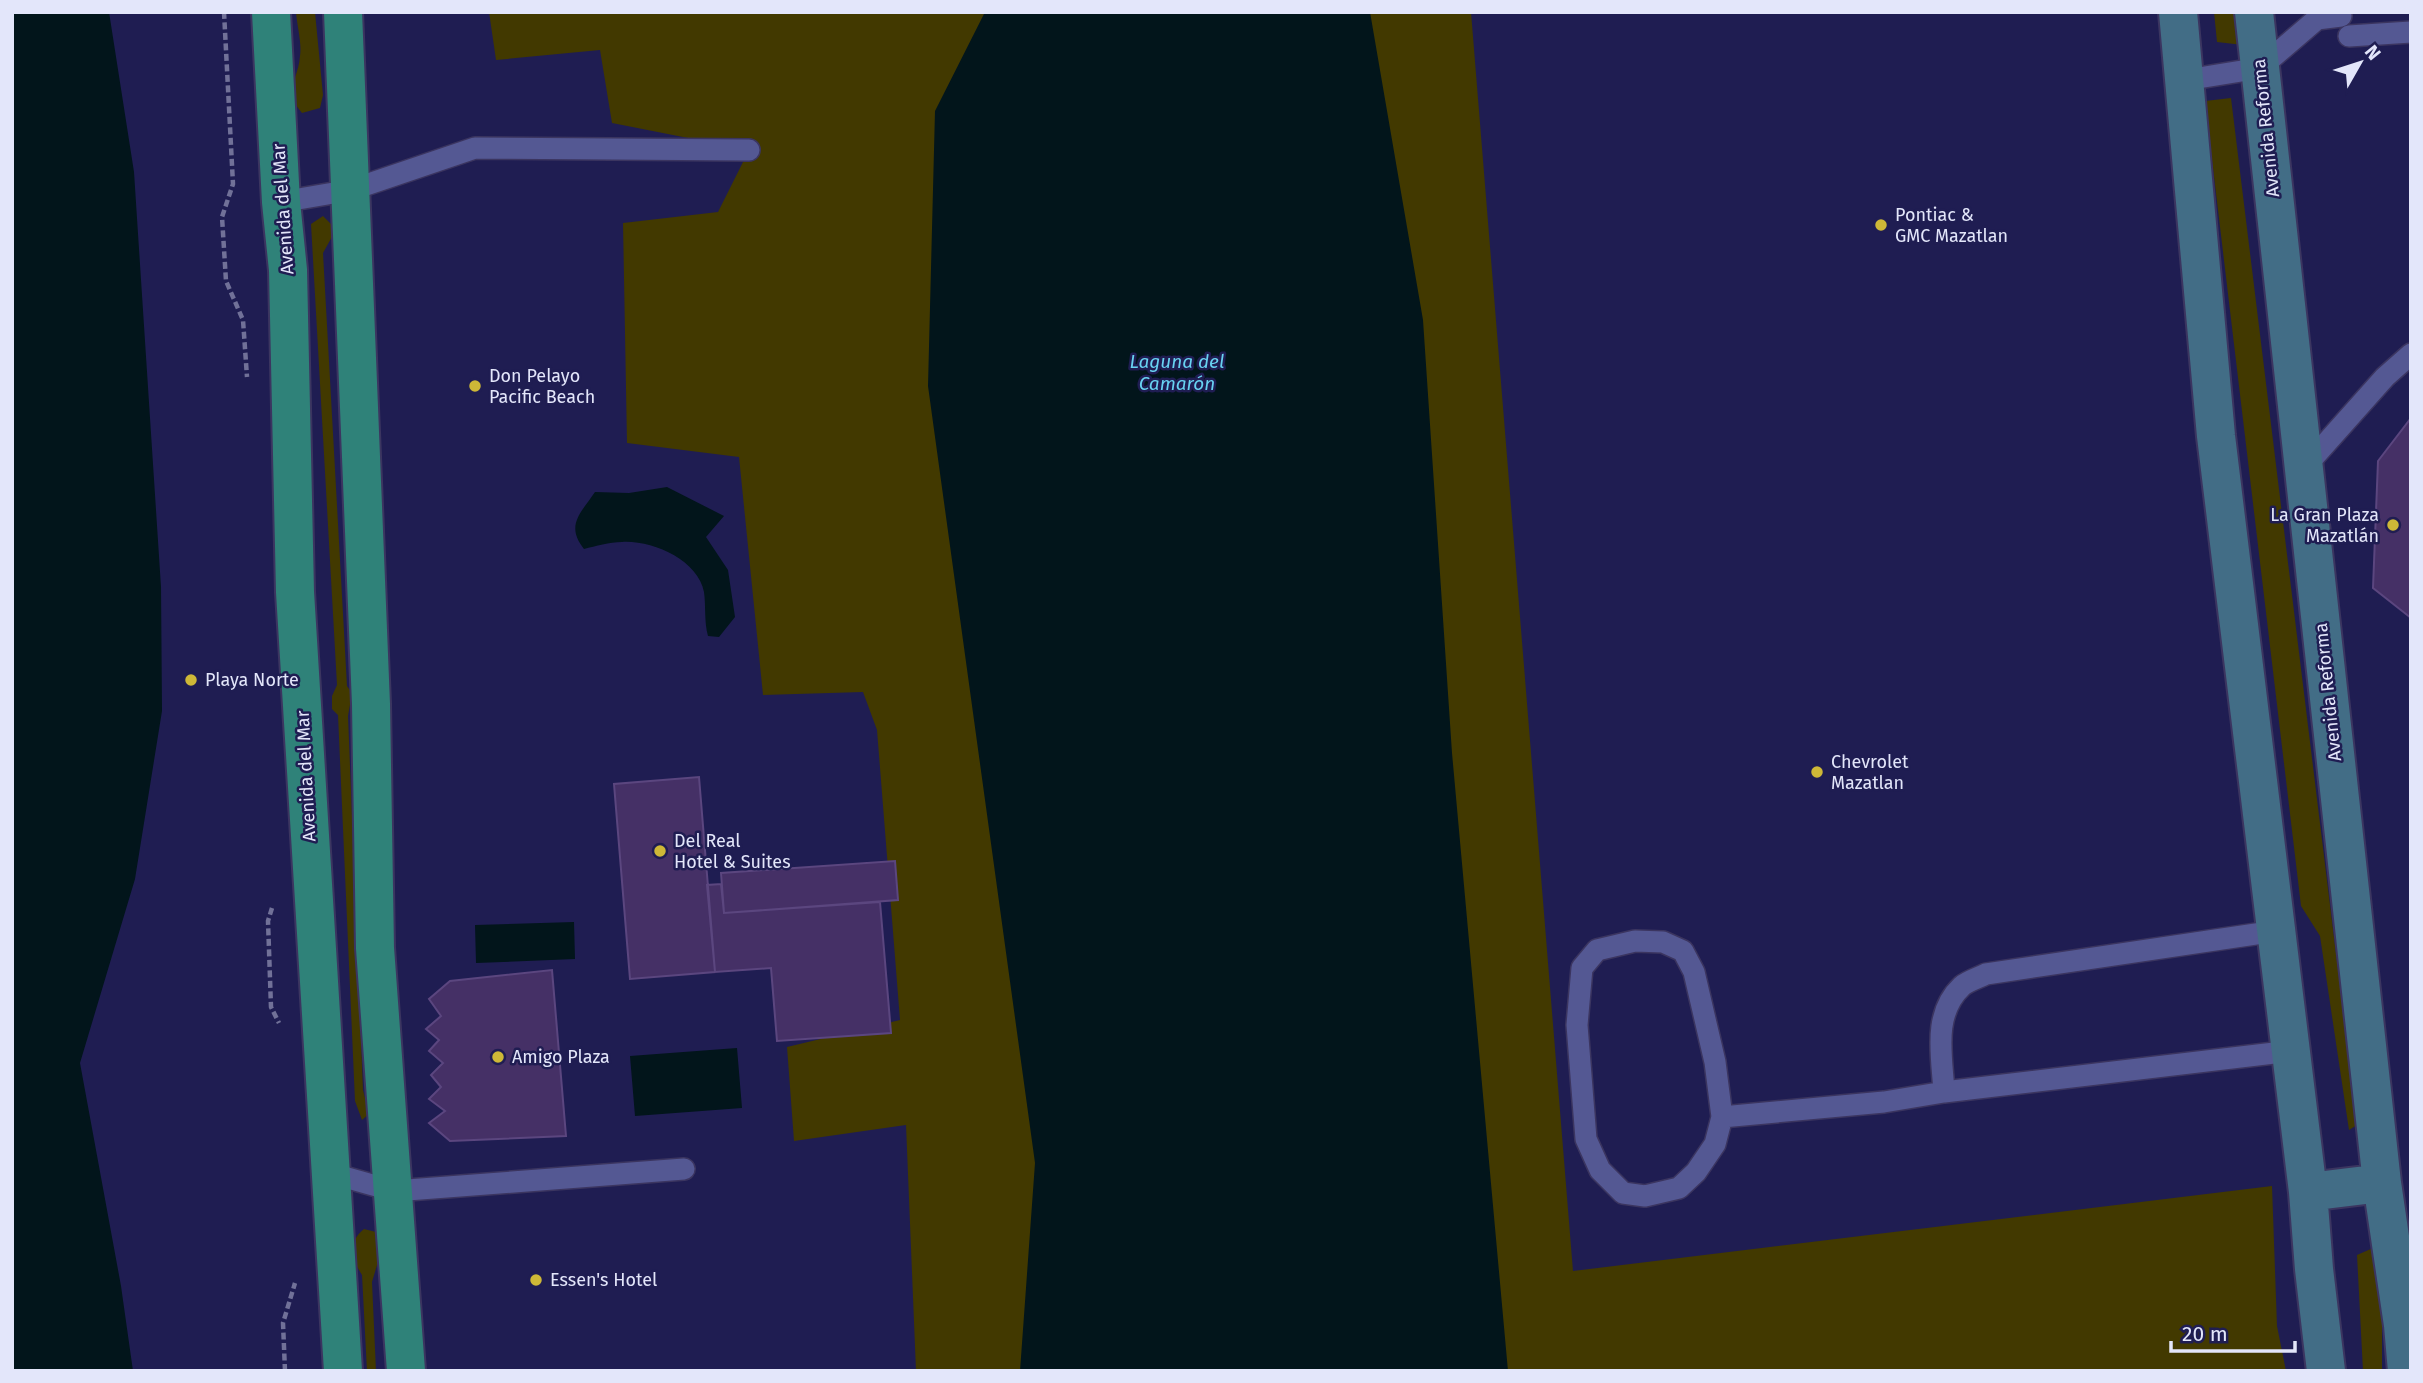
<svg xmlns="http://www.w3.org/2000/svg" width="2423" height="1383" font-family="'Fira Sans',sans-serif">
<rect width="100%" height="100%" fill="#1f1d52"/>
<path fill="#423900" d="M 296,12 L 315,12 L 323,95 L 320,108 L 302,113 C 282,89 298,82 300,56 C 302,43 297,26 296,12 Z
M 489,12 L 1471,12 L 1573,1271 L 2272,1186 L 2277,1326 L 2286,1371 L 916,1371 L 906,1125 L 794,1141 L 787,1047 L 900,1020 L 877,730 L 863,692 L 763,695 L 739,457 L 627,443 L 623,223 L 718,212 L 749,150 L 612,123 L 600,50 L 496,60 Z
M 2214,12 L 2240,12 L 2243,45 L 2217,42 Z
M 2231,98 L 2357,1125 L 2349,1130 L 2320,936 L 2301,906 L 2205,101 Z
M 323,216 L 332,225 L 333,235 L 323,253 L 347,686 L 352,693 L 348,716 L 363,1090 L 369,1114 L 362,1120 L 355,1101 L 338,715 L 332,709 L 332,696 L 337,685 L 311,224 Z
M 364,1229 L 376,1232 L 383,1245 L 372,1282 L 376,1371 L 367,1371 L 362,1275 C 351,1258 347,1243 364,1229 Z
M 2373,1248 L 2382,1257 L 2382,1371 L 2363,1371 L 2357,1255 Z"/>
<path fill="#02151b" d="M 12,12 L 109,12 L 134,172 L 161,587 L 162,711 L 135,879 L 80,1063 L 121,1286 L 133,1371 L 12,1371 Z
M 985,12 L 1370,12 L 1423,320 L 1452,753 L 1508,1371 L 1020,1371 L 1035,1163 L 928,386 L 935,111 Z
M 667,487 L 724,516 L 706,537 L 728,570 L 735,617 L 719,637 L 708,636 C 704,621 706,607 704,592 C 698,560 652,540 622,542 C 609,542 596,546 584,549 C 565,525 581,513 595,492 L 629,493 Z
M 574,922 L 575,959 L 476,963 L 475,925 Z
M 737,1048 L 742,1108 L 635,1116 L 630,1056 Z"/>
<path fill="#453066" stroke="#5b467f" stroke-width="2" d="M 2411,418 L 2411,618 L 2373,588 L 2378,461 Z
M 2411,418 L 2411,618 L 2373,588 L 2378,461 Z
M 699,777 L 715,972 L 630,979 L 614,784 Z
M 895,861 L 898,900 L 724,913 L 721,873 Z
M 721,884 L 724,913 L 880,902 L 891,1033 L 777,1041 L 771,968 L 715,972 L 707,885 Z
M 552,970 L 566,1136 L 450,1141 L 429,1123 L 445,1111 L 429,1099 L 441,1087 L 431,1075 L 443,1063 L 429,1051 L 439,1040 L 426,1029 L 441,1016 L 429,999 L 450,981 Z"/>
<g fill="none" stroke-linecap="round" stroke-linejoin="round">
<g stroke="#3b3560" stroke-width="24">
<path id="service" d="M 2349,36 L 2411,32
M 2186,80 L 2260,68 L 2317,19 L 2341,16
M 281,202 L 351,190 L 475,148 L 749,150
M 2304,468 L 2385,377 L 2411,354
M 1944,1092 C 1942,1056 1932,1014 1962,986 C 1968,981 1978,978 1986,974 L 2276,931
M 1722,1117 L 1715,1144 L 1696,1172 L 1679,1188 L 1645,1196 L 1623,1193 L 1600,1170 L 1586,1139 L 1577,1025 L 1582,968 L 1597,950 L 1635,941 L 1663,942 L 1683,951 L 1694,972 L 1715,1062 L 1722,1117 L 1884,1102 L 1944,1092 L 2291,1051
M 330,1173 L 394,1191 L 684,1169"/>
</g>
<g stroke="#3b3560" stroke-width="42">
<path id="secondary" d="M 2178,12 L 2216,436 L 2308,1192 L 2314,1269 L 2326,1371
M 2254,12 L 2382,1183 L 2403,1325 L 2407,1371
M 2308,1192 L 2382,1183"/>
</g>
<g stroke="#3b3560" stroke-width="42">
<path id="primary" d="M 271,12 L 281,202 L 288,270 L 295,592 L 343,1371
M 343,12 L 371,704 L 375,948 L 406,1371"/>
</g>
<path stroke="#717198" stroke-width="4.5" stroke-dasharray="7 3.5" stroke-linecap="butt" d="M 224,12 L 233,184 L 222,217 L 226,281 L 243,320 L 247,377
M 272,908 L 268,921 L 271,1007 L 279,1023
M 285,1371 L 283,1323 L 295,1283"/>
<use href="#service" stroke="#545893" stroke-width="21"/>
<use href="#secondary" stroke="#426d86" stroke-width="38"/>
<use href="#primary" stroke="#2f8279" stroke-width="38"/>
</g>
<g fill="#ceb837" stroke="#1f1d52" stroke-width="2.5">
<circle cx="1881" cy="225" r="7"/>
<circle cx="475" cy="386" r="7"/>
<circle cx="2393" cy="525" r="7"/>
<circle cx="191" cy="680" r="7"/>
<circle cx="1817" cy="772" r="7"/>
<circle cx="660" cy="851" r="7"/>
<circle cx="498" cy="1057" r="7"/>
<circle cx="536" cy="1280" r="7"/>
</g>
<g text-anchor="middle" stroke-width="5" stroke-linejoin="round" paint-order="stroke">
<g font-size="18" fill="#e3e6fa" stroke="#1f1d52">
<text transform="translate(2266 128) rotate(-96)" y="6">Avenida Reforma</text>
<text transform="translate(283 209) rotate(-94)" y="6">Avenida del Mar</text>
<text transform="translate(2328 692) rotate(-96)" y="6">Avenida Reforma</text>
<text transform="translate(306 776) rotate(-93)" y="6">Avenida del Mar</text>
</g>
<g font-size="18" fill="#e3e6fa" stroke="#1f1d52" text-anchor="start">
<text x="1895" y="221">Pontiac &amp;<tspan x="1895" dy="21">GMC Mazatlan</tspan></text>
<text x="489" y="382">Don Pelayo<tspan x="489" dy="21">Pacific Beach</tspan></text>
<text x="2379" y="521" text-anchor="end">La Gran Plaza<tspan x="2379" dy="21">Mazatlán</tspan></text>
<text x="205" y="686">Playa Norte</text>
<text x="1831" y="768">Chevrolet<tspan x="1831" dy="21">Mazatlan</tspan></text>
<text x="674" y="847">Del Real<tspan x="674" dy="21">Hotel &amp; Suites</tspan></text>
<text x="512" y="1063">Amigo Plaza</text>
<text x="550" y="1286">Essen's Hotel</text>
</g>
<g font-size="19" font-style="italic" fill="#68d2f1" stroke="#1f1d52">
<text x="1177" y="368">Laguna del<tspan x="1177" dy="22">Camarón</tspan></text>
</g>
</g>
<rect width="2423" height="1383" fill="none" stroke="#e3e6fa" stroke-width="28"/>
<g transform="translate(2360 63) rotate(51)" stroke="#1f1d52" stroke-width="5" paint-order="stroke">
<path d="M0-5L12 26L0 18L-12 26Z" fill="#e3e6fa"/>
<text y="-10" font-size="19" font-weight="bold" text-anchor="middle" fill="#e3e6fa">N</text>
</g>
<path d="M2171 1341v10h124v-10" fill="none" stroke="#e3e6fa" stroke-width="3.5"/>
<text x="2182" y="1341" font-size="21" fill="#e3e6fa" stroke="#1f1d52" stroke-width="5" paint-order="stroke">20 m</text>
</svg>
